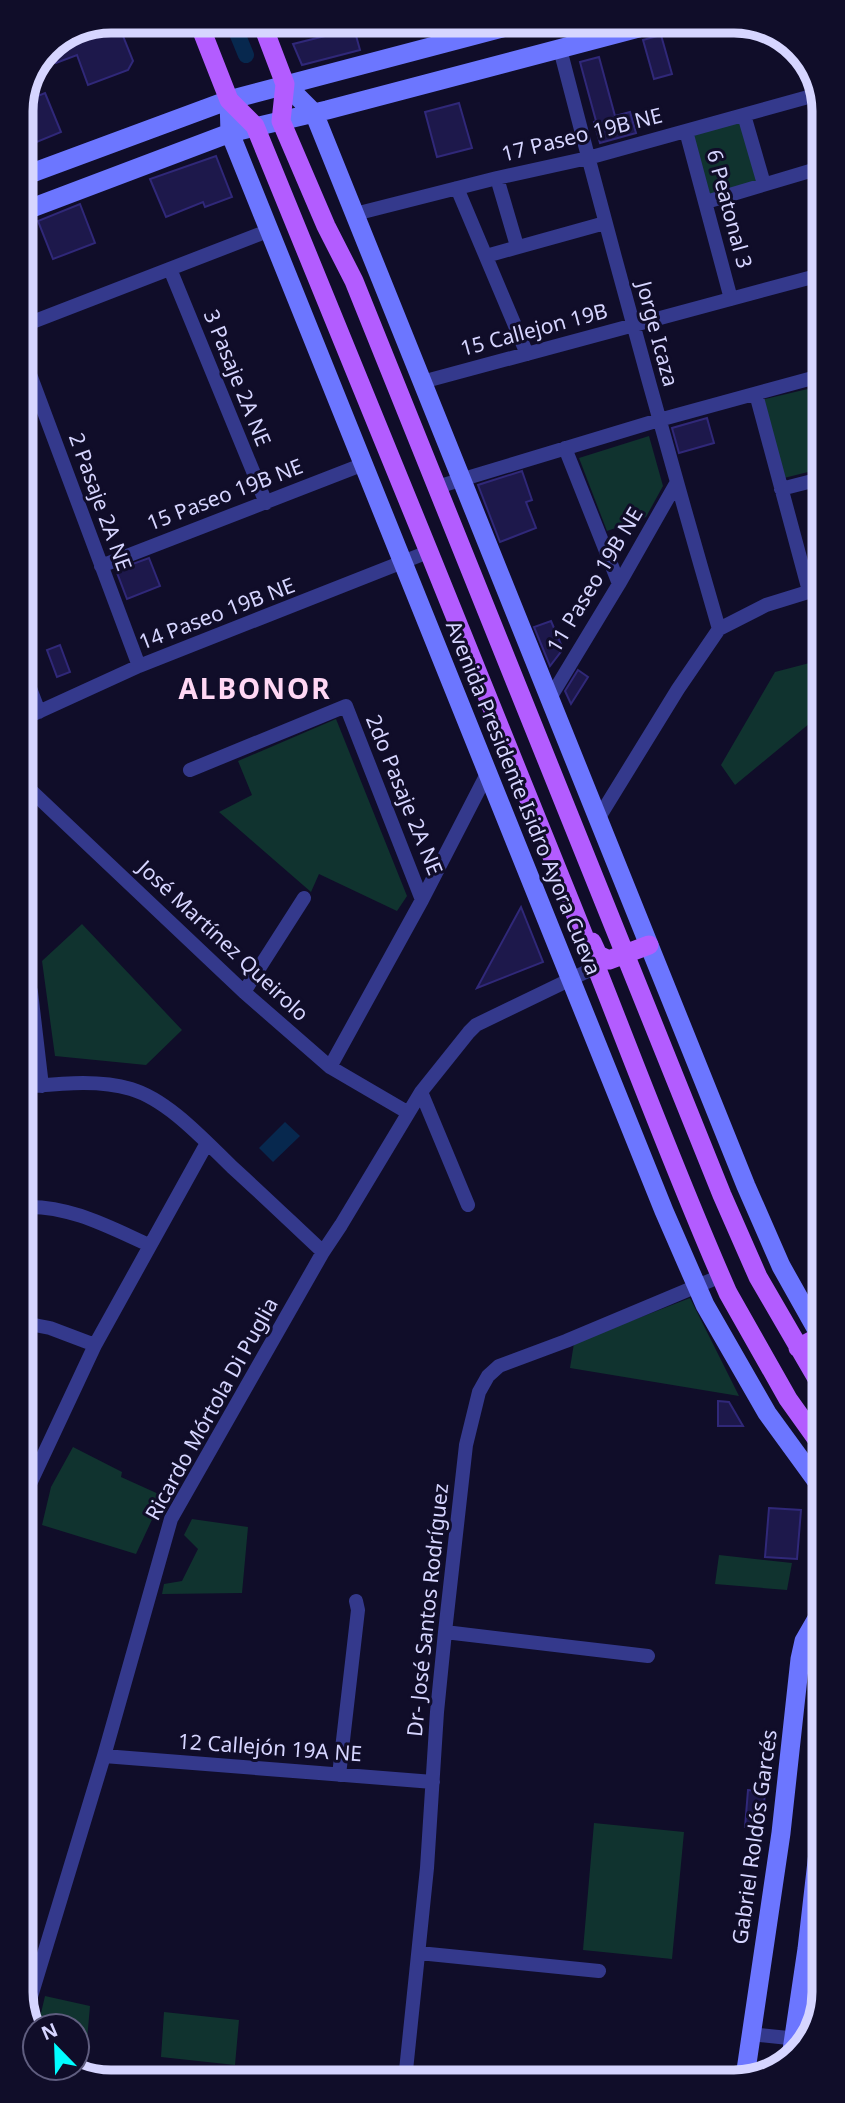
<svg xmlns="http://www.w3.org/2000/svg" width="845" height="2103" font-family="'Noto Sans',sans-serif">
<rect width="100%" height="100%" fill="#100d29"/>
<path fill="#10332f" d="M 744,115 L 764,184 L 706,202 L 686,131 Z
M 812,388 L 820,399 L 820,469 L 784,478 L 761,400 Z
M 649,436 L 663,486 L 646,517 L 607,531 L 579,458 Z
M 821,660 L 821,714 L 735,785 L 721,765 L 775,672 Z
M 336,719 L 407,896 L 397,911 L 319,874 L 311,892 L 219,812 L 252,795 L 238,761 Z
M 82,924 L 182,1030 L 146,1065 L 55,1056 L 42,961 Z
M 690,1298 L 739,1396 L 570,1368 L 574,1343 Z
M 73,1447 L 122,1472 L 121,1477 L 163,1496 L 136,1554 L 42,1525 L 51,1487 Z
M 192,1519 L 248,1527 L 242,1593 L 162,1594 L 164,1584 L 182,1581 L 198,1549 L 184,1535 Z
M 719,1555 L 792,1563 L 787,1590 L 715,1584 Z
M 594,1823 L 684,1832 L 672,1959 L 583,1950 Z
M 45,1996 L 90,2006 L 84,2074 L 69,2068 L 77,2068 L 77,2026 L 38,2026 Z
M 164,2012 L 239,2020 L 235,2065 L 161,2057 Z"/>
<path fill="#07284e" d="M 285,1122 L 300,1136 L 273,1162 L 259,1148 Z"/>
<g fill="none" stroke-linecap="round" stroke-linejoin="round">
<path stroke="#07284e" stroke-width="16" d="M 232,21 L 246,55"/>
</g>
<path fill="#1d184b" stroke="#302879" stroke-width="2" d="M 111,21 L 117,21 L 133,61 L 128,70 L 88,85 L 77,55 L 56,63 L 49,46 Z
M 329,21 L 352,21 L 360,50 L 302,65 L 293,44 L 333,34 Z
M 661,35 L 672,74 L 654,79 L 643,40 Z
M 599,57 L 615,116 L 630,112 L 636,133 L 600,143 L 594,122 L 596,121 L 580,62 Z
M 45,93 L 61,132 L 27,146 L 21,131 L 21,106 L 23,102 Z
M 459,103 L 472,148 L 437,157 L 425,112 Z
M 216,156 L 232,197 L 205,207 L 203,202 L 166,217 L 150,179 Z
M 80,204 L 95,243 L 53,259 L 38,221 Z
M 707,418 L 714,443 L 679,453 L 672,428 Z
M 522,471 L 532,500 L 526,502 L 536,528 L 500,542 L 478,485 Z
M 149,558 L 160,586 L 127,599 L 116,570 Z
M 551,621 L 563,649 L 550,666 L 534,627 Z
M 60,645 L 70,672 L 57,677 L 47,650 Z
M 578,670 L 588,677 L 571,704 L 565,691 Z
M 521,907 L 543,962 L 477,988 Z
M 718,1401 L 729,1402 L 743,1426 L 718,1426 Z
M 769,1508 L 801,1510 L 797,1559 L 765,1557 Z
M 748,1790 L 765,1792 L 762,1828 L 745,1827 Z"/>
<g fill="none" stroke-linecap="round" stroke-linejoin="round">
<path stroke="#34398c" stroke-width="14" d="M 560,49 C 610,243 663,436 719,629
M 744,115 L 764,184
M 686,131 L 731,299
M 497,178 L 517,246
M 457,188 L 527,354
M 706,202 L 820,168
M 355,214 L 497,178 L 588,158 L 819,94
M 486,256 L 605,223
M 170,269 L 266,503
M 22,326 L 260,234
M 22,353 L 139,666
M 422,382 L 820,275
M 756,394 L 809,591
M 565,448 L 619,584
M 437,487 L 659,420 L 820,376
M 781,489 L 820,479
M 101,566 L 364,464
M 22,667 L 39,712
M 550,698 L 619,584 L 677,482
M 23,719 L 139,666 L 428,552
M 190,770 L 346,706 L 422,900
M 23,783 L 244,992 L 330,1067 L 407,1112
M 598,819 L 678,689 L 719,629 L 766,605 L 821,588
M 23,964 L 31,992 L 42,1086
M 244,992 L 304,898
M 330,1067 L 422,900 L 488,772
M 23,1087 C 58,1084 97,1079 131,1089 C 168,1100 204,1140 232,1167 C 263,1195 293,1224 323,1252
M 421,1092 L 468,1205
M 24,1207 C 69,1205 109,1227 149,1245
M 24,1323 L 50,1328 L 95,1345
M 24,1499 L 28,1488 L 95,1345 L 207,1143
M 445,1632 L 648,1656
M 104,1756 L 433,1782
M 339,1775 L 358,1610 L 356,1601
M 807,1949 L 824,1951
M 419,1953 L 599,1971
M 26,2013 L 104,1756 L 171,1519 L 323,1252 L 341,1225 L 421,1092 L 469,1032 L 476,1025 L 596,967
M 750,2034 L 808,2040
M 405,2080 L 427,1868 L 437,1712 L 445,1632 L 466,1445 L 479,1392 L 488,1376 L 499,1366 L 566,1341 L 721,1276"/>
<path stroke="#6c76ff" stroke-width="19" d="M 285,84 L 314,113 L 746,1186 L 781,1266 L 822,1339
M 229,100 L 230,133 L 664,1211 L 705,1305 L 767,1413 L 823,1490
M 21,177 L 229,100 L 529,21
M 21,212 L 230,133 L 327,110 L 665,21
M 791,2057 L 807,1949 L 824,1800
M 745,2077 L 781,1833 L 800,1659 L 804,1641 L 823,1608"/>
<path stroke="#b35cff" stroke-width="19" d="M 198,21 L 229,100 L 255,126 C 362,385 467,646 572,906 C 624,1035 672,1166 728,1293 L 788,1399 L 823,1448
M 261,21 L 285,84 L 281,121 L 326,226 L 354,281 L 722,1195 L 758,1277 L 823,1389
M 592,942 L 598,955 L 609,960 L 649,945
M 798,1348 L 820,1336"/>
</g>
<g text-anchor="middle" stroke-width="6" stroke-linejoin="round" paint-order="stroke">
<g font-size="21" fill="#d6d5ff" stroke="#100d29">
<text transform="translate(582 135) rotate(-14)" y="7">17 Paseo 19B NE</text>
<text transform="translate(729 209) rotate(75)" y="7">6 Peatonal 3</text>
<text transform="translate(534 330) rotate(-15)" y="7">15 Callejon 19B</text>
<text transform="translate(657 334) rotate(75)" y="7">Jorge Icaza</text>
<text transform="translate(237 378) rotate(68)" y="7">3 Pasaje 2A NE</text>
<text transform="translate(225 495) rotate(-21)" y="7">15 Paseo 19B NE</text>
<text transform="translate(100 502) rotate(70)" y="7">2 Pasaje 2A NE</text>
<text transform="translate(595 580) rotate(-59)" y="7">11 Paseo 19B NE</text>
<text transform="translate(217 614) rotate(-21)" y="7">14 Paseo 19B NE</text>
<text transform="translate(404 795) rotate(68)" y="7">2do Pasaje 2A NE</text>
<text transform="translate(523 798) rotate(68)" y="7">Avenida Presidente Isidro Ayora Cueva</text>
<text transform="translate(223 941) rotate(43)" y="7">José Martínez Queirolo</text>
<text transform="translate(212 1409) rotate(-61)" y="7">Ricardo Mórtola Di Puglia</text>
<text transform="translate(428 1610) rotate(-84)" y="7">Dr- José Santos Rodríguez</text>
<text transform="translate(270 1748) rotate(4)" y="7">12 Callejón 19A NE</text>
<text transform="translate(755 1837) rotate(-82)" y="7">Gabriel Roldós Garcés</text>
</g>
<g font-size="28" font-weight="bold" letter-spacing="2" fill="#ffd7f4" stroke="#100d29">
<text x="255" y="699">ALBONOR</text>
</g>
</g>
<path d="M0 0H845V2103H0ZM111 33H734A78 78 0 0 1 812 111V1992A78 78 0 0 1 734 2070H111A78 78 0 0 1 33 1992V111A78 78 0 0 1 111 33Z" fill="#100d29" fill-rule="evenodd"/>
<path fill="none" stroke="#d6d5ff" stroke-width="9" d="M111 33H734A78 78 0 0 1 812 111V1992A78 78 0 0 1 734 2070H111A78 78 0 0 1 33 1992V111A78 78 0 0 1 111 33Z"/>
<g transform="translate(56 2047) rotate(337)"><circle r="33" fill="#100d29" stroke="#5f5d7f" stroke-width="2"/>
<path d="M0-5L12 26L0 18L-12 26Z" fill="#01fdff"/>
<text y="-10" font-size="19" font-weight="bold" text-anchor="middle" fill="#d6d5ff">N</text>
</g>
</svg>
